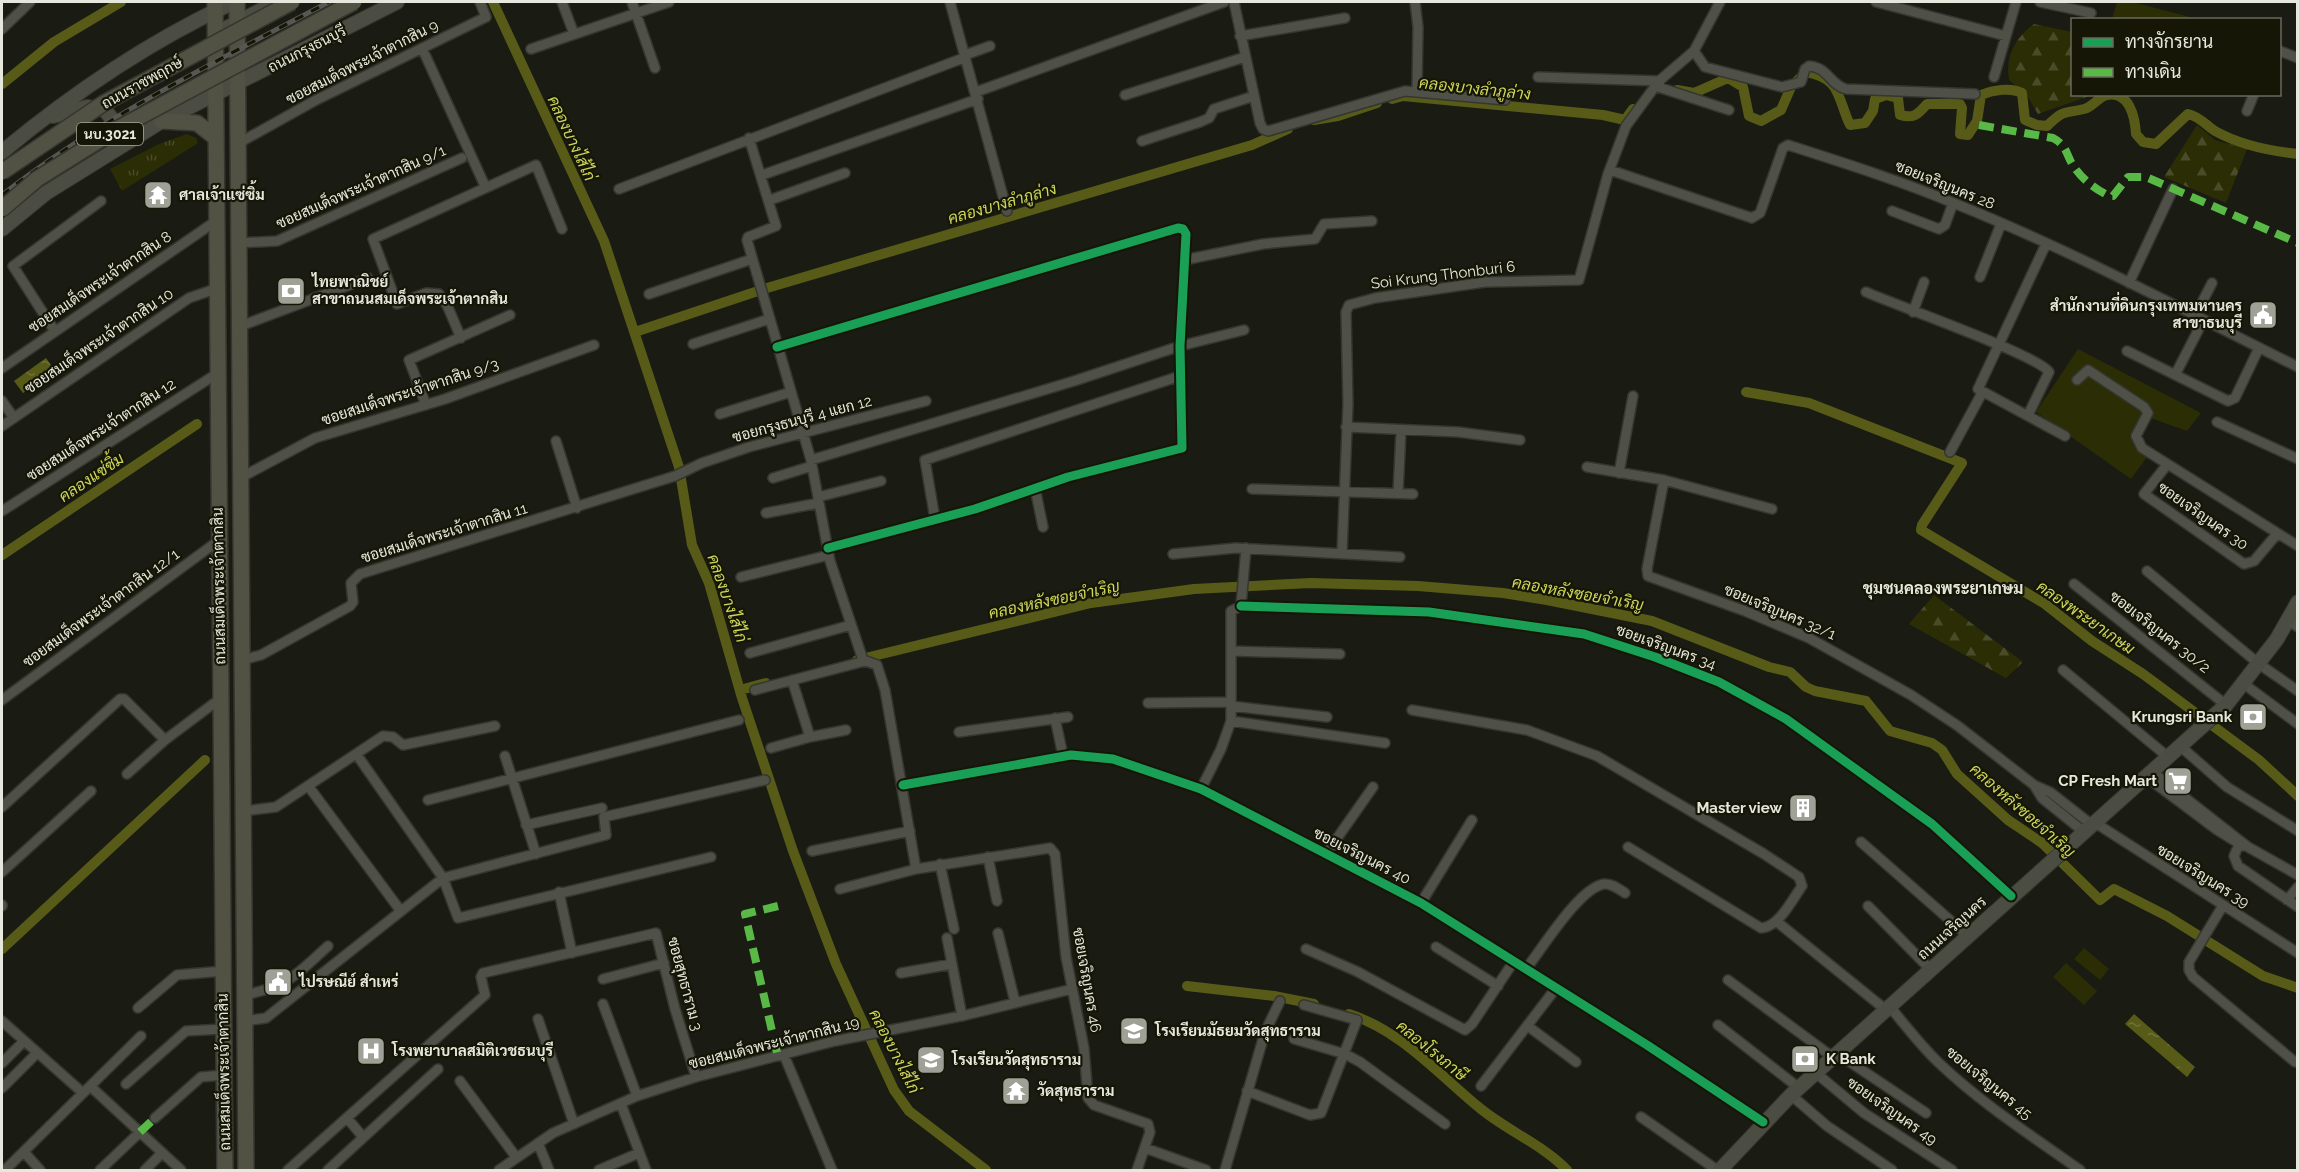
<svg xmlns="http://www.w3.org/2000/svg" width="2299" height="1172" font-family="Raleway,Sarabun,sans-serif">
<defs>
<pattern id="forest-firs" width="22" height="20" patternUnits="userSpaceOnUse" patternTransform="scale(1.5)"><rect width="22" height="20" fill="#2b2d04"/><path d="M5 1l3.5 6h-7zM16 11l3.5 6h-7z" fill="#4a4b28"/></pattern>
<pattern id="park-tufts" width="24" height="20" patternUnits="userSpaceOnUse" patternTransform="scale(1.5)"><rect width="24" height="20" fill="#2b2d04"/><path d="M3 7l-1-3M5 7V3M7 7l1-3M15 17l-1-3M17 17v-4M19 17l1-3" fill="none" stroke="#4a4b28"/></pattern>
<pattern id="water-ripples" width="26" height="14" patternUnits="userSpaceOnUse" patternTransform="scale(1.5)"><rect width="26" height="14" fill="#575b17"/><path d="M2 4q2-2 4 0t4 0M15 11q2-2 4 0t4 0" fill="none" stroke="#6f7338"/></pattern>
</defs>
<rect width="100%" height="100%" fill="#1a1b12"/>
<path fill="#2b2d04" d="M 2117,2 L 2132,2 L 2198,19 L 2112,19 Z
M 2078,349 L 2201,413 L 2187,431 L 2142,415 L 2129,436 L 2147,457 L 2131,479 L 2036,412 Z
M 2084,948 L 2109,969 L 2100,980 L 2074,959 Z
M 2066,963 L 2097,991 L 2084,1005 L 2053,977 Z"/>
<path fill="url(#forest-firs)" d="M 2034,24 L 2072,32 L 2072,94 L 2092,95 L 2038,114 L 2026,94 L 2009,80 C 2005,56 2015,38 2034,24 Z
M 2197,125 L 2215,140 L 2247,149 L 2226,203 L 2164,177 Z
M 1934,595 L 2023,662 L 2006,678 L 1909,624 Z"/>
<path fill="url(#park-tufts)" d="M 187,134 L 196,138 L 198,143 L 122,191 L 110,169 L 159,144 Z"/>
<path fill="url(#water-ripples)" d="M 46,358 L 55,371 L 23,393 L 14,381 Z
M 2134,1014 L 2195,1067 L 2187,1077 L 2125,1024 Z"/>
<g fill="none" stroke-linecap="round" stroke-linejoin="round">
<path stroke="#575b17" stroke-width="10" d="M 493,2 L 604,241 L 679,467 L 692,545 L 709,583 L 742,698 L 793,851 L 836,964 L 894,1090 L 909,1111 L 986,1170
M 2,84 L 54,42 L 121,2
M 1677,90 L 1694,93 L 1728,78 L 1743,87 L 1749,116 L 1761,121 L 1781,110 L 1791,87 L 1806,72 C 1841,78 1837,97 1850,125 L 1865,123 L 1873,111 L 1875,99 L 1886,95 L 1898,98 L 1900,115 C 1914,119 1918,114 1927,104 L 1960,104 L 1962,108 L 1960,134 L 1968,135 L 1977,121 L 1981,95 C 1993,90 2011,87 2022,93 L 2025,120 L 2037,125 L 2047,126 C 2065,109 2063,114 2084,109 C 2093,107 2099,96 2107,95 C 2130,91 2135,118 2136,134 L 2143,142 L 2156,144 L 2188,114 C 2201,117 2205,125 2215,131 C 2240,145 2269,151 2298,154
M 1392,99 L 1403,96 L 1603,115 L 1625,120 L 1633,109
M 1314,120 L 1338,116 L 1377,103
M 635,332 L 767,288 L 1252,145 L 1288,129
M 1746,392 L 1809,403 L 1962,463 L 1922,525 L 1921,530 L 2045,604 L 2092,641 L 2143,674 L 2259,760 L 2298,796
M 2,555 L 197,424
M 857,660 L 1091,603 L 1194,589 L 1311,583 L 1418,586 L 1503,593 L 1547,600 L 1652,621 L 1769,667 L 1790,672 L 1806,687 L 1815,691 L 1866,701 L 1890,731 L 1932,743 L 1942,750 L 1957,774 L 2008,820 L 2042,843 L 2100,900 L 2114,889 L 2167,916 L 2263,976 L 2298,988
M 740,690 L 766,683
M 2,949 L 205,760
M 1187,986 L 1274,996 L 1314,1004
M 1349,1014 C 1402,1031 1439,1075 1481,1109 C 1508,1131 1543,1145 1567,1170"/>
<g stroke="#363630" stroke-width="12">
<path id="minor" d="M 562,2 L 574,34
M 632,2 L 655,68
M 950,2 L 1007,211
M 1234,2 L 1260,123 L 1263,129 L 1268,131 L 1405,91 L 1505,100
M 1415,2 L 1418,27 L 1417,91
M 1876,2 L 2006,36
M 2040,2 L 2091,13
M 2,29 L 30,2
M 1240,36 L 1345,18
M 422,48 L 485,186
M 531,49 L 669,2
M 1694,51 L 1705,67 L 1782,87 L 1801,82 L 1805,69 L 1809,66 C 1828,67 1830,85 1846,89 L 1975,94
M 2280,51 L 2298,58
M 965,55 L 990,46
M 1538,77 L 1660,81
M 1994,77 L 2016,2
M 1655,86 L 1729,110
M 976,92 L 1224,2
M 1125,95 L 1245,57
M 2247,111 L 2254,94
M 749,138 L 776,226 L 748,237 L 747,240 L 811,460 L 830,561 L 863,660 L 877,665 L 885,690 L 916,869
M 1142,141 L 1200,122 L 1209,118 L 1214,109 L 1254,96
M 237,144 L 316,100 L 486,17 L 480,2
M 1610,170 L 1752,218 L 1760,213 L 1783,148 L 1788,145 C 1844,163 1901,181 1956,204 C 2073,251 2185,311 2298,367
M 762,175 L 978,99
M 619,189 L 966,57
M 770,200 L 845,173
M 1892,211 L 1939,229 L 1945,225 L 1953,203
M 237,243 L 277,241 L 462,158
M 2046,244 L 1978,389 L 2065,436
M 1184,260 L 1263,244 L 1315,239 L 1324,224 L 1372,221
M 1980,277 L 2001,224
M 2129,283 L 2173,189
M 1866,292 C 1895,305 2038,355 2049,372 L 2028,415
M 649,294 L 752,259
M 1913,312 L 1924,282
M 2195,316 L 2212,283
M 238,327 L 368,278
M 54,330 L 13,266 L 101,201
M 461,338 L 447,305 L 439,294 L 426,293 L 397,304 L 373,239 L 536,165 L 562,229
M 693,344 L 769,319
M 777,347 L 1178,228 L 1183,229 L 1186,234 L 1180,346 L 1182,448 L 1068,477 L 975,509 L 828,548
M 2127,351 L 2228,401 L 2235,398 L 2259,348
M 2,368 L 216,221
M 2175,375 L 2203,321
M 2077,380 L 2088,370 L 2144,407 L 2148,413 L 2136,436 L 2142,448 L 2298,546
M 2,401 L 14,418
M 426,405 L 409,360 L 510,315
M 720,414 L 791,392
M 2217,422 L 2298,459
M 2,426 L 189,298 L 218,288
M 1346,427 L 1458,432 L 1520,440
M 556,441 L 577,508
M 1950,452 L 1982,393
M 811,460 L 1074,381 L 1180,346 L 1244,330
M 2166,466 L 2144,494 L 2244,564 L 2254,561 L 2277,534
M 1587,467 L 1664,480 L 1772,509
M 1619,473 L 1633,396
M 240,478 L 315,438 L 445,399 L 594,345
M 773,478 L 812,466
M 1664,480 L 1647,569 L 1648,576 L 1745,611 L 1809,638 L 1911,695 L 1958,726 L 2034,785 L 2050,792 L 2092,825
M 1035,488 L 1043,527
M 1252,489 L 1413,494
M 1398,493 L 1401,431
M 818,497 L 881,481
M 2,511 L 218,373
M 766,513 L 819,503
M 935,519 L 925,460 L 1180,376
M 1342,553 L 1348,404 L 1346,312 L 1349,305 L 1375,298 L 1485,282 L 1579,280 L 1608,174 L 1626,126 L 1659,81 L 1694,51 L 1720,2
M 1173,554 L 1236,548 L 1400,557
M 2147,571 L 2259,664 L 2298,691
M 741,577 L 829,555
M 2074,584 L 2226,705
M 1241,606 L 1429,612 L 1584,634 L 1655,657 L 1719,682 L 1786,719 L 1932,824 L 2011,896
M 2287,620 L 2298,627
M 1231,651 L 1340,654
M 750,653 L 851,625
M 242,660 L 261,655 L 350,606 L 353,602 L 351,583 L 360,574 L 675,476 L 702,463 L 749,447 L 926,401
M 2063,670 L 2168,757
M 792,680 L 810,737 L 846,730
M 2244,684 L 2298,724
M 755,690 L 865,661
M 2,700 L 218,541
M 1148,703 L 1231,702
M 1231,706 L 1327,717
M 1412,710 L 1527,730 L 1597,756 L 1764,854 L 1799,877 L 1802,886 C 1792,900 1779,927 1761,928 L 1628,847
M 1055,718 L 1063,756
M 1231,721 L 1385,743
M 959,732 L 1068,717
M 2180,746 L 2227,787 L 2298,831
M 771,748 L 810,737
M 357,755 L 443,878 L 458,918 L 711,857
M 505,756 L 536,854
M 2151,771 L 2248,847 L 2298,875
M 127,774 L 165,740 L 221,698
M 2145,776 L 2217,830 L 2243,846
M 903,785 L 1071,755 L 1113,759 L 1201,789 L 1421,903 L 1647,1045 L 1763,1122
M 2034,785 L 2042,798 L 2084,832
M 309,787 L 400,910
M 1201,789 L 1221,749 L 1231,721 L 1231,611 L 1241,606 L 1246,548
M 428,800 L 739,720
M 2,807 L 120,699 L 124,699 L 165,740
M 243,811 L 276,807 L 383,736 L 393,737 L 403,745 L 495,726
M 2094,822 L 2298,953
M 526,825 L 602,808
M 1861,842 L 1968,936
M 2240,842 L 2234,856 L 2238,866 L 2298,907
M 812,851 L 910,831
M 1326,854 L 1373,787
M 988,857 L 997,901
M 940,864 L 954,929
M 2,872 L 91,791
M 840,889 L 916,869 L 1050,848 L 1055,854 L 1066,957 L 1084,1048 L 1088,1098 L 1094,1105 L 1148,1124 L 1150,1132 L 1137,1170
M 559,892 L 572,953
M 2287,900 L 2298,887
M 1421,903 L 1472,820
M 2,906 L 2,905
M 1868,906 L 1931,970
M 2222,907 L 2189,962 L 2189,970 L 2193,977 L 2295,1062
M 1776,921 L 1886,1010
M 998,933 L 1015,1002
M 947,938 L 962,1016
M 1436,947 L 1498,986
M 1306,949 L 1358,972 L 1465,1030 L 1472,1024 L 1514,961
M 1526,969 C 1542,949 1579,888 1604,884 C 1611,883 1619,889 1625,893
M 901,973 L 952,964
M 603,979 L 664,963
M 1728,980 L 1834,1058
M 244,995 C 289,986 295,976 328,946
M 603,1004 L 637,1096
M 1890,1007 C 1906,1026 1921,1046 1939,1063 C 1982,1104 2032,1136 2080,1170
M 138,1008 L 177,975 L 223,971
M 538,1019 L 574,1124
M 2,1021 L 83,1093
M 244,1021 L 266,1018 L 443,878 L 606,835 L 604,817 L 765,780
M 1718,1025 L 1799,1088
M 1529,1027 L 1576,1062
M 1294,1039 L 1345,1054 L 1360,1062 L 1445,1124
M 1838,1054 L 1926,1113
M 784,1055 L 832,1170
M 2,1063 L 24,1041
M 1816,1073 L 1864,1113 L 1952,1170
M 460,1081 L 516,1157
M 126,1084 L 186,1031 L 223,1029
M 90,1086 L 181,1170
M 1481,1086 L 1556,988
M 2,1088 L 37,1053
M 1247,1091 L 1310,1115 L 1321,1113 L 1357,1020 L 1304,1005
M 1791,1095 L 1827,1126 L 1892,1170
M 621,1104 L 646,1170
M 1641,1117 L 1717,1170
M 155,1118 L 201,1077 L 224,1075
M 347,1118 L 363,1137
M 538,1143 L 549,1170
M 1145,1148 L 1206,1170
M 24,1152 L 40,1170
M 5,1170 L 141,1036
M 100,1170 L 140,1132
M 145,1170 L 162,1153
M 288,1170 L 485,995 L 481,977 L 483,973 L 656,933 L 675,1009 L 696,1077
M 328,1170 L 438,1069
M 499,1170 L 553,1133 L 637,1096 L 696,1077 L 835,1041 L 966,1015 L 1072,989
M 599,1170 L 639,1153
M 1225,1170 L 1265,1032 L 1280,1001"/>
</g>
<g stroke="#363630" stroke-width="16">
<path id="secondary" d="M 215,34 L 277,2
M 53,116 L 87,107 L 105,110 L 115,123 L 115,139
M 2,152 C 73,93 150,41 234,2
M 2,229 L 46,193 L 162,121 L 397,2
M 1720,1170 L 1791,1095 L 2226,705 L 2277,639 L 2298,602"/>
</g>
<g stroke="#363630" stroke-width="18">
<path id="primary" d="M 215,2 L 225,1170
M 237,2 L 246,1170
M 162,121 L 197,123 L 216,138"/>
</g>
<use href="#minor" stroke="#4f5048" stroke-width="9"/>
<use href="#secondary" stroke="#4c4d42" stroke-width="14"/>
<use href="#primary" stroke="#515244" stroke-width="15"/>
<g stroke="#565750" stroke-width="5">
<path id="rail" d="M 2,195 C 102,117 217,61 329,2"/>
</g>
<use href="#rail" stroke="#151606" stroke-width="3" stroke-dasharray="9" stroke-linecap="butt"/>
<g stroke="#363630" stroke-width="18" stroke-linecap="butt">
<path id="primary-bridge" d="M 2,172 L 104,103 L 292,2
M 2,209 L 37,179 L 117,129 L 354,2"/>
</g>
<use href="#primary-bridge" stroke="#515244" stroke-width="15"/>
<path stroke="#58b947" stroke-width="8" stroke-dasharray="15 8" stroke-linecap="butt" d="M 1979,125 L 2053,138 C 2064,144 2065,149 2070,160 C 2078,176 2093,188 2109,196 L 2113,196 L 2128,177 L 2146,177 L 2298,243
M 778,906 L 745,914 L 778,1057
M 140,1132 L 155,1118"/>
<g stroke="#151606" stroke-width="13">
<path id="cycleway" d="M 777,347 L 1178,228 L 1183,229 L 1186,234 L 1180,346 L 1182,448 L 1068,477 L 975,509 L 828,548
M 1241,606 L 1429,612 L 1584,634 L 1655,657 L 1719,682 L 1786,719 L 1932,824 L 2011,896
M 903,785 L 1071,755 L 1113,759 L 1201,789 L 1421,903 L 1647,1045 L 1763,1122"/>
</g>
<use href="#cycleway" stroke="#1a9f57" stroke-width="9"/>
</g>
<defs>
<g id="temple-square" transform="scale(1.5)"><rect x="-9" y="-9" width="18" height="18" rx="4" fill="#9fa096" stroke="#151606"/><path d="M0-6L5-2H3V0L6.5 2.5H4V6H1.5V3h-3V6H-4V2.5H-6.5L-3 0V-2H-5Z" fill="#fff"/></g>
<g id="bank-square" transform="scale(1.5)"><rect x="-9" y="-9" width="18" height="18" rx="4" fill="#9fa096" stroke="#151606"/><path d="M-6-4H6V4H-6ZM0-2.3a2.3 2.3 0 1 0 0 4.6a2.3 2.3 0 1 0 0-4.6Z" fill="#fff"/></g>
<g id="civic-square" transform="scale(1.5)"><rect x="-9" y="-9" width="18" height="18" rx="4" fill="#9fa096" stroke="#151606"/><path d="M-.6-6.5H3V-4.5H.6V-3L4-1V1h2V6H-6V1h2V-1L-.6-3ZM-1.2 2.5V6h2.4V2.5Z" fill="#fff"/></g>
<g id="supermarket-square" transform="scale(1.5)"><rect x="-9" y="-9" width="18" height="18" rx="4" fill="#9fa096" stroke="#151606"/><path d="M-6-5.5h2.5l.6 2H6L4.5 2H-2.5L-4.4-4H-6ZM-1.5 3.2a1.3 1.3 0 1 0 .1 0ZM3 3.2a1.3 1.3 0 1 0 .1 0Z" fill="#fff"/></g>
<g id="building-square" transform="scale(1.5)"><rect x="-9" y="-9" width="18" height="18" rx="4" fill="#9fa096" stroke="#151606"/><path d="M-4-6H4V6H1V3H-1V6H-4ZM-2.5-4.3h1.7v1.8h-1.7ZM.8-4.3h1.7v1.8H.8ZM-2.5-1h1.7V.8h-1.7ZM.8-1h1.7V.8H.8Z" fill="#fff"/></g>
<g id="school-square" transform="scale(1.5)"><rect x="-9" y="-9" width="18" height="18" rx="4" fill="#9fa096" stroke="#151606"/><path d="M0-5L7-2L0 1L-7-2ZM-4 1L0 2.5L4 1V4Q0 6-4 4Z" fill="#fff"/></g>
<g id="hospital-square" transform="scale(1.5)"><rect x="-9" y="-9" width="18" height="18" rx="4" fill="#9fa096" stroke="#151606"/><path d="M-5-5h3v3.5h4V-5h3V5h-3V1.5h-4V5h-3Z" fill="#fff"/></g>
</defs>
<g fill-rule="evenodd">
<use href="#temple-square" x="158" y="195"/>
<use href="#bank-square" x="291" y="291"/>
<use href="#civic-square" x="2263" y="315"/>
<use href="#bank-square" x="2253" y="717"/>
<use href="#supermarket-square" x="2178" y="781"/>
<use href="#building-square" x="1803" y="808"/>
<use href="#civic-square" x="278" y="982"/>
<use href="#school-square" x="1134" y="1031"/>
<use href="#hospital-square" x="371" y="1051"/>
<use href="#bank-square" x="1805" y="1059"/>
<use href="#school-square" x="931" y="1060"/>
<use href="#temple-square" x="1016" y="1091"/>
</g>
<g text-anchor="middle" stroke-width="4.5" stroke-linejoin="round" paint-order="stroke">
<rect fill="#151606" stroke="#a8a99c" stroke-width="1.5" x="77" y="123" width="66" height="22" rx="4.5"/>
<g font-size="14" font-weight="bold" fill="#e7e8dd">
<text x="110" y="139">นบ.3021</text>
</g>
<g font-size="15" fill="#e7e8dd" stroke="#151606">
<text transform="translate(307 49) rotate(-27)" y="5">ถนนกรุงธนบุรี</text>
<text transform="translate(362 62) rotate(-27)" y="5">ซอยสมเด็จพระเจ้าตากสิน 9</text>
<text transform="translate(142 83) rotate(-29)" y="5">ถนนราชพฤกษ์</text>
<text transform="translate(1945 185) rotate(22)" y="5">ซอยเจริญนคร 28</text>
<text transform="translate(361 187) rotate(-24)" y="5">ซอยสมเด็จพระเจ้าตากสิน 9/1</text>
<text transform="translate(1443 275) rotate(-7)" y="5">Soi Krung Thonburi 6</text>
<text transform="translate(100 282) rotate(-34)" y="5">ซอยสมเด็จพระเจ้าตากสิน 8</text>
<text transform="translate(99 341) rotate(-34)" y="5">ซอยสมเด็จพระเจ้าตากสิน 10</text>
<text transform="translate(410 392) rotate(-18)" y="5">ซอยสมเด็จพระเจ้าตากสิน 9/3</text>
<text transform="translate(802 419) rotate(-15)" y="5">ซอยกรุงธนบุรี 4 แยก 12</text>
<text transform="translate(101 430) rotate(-33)" y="5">ซอยสมเด็จพระเจ้าตากสิน 12</text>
<text transform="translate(2203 516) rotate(35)" y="5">ซอยเจริญนคร 30</text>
<text transform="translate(444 533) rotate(-17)" y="5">ซอยสมเด็จพระเจ้าตากสิน 11</text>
<text transform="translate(219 586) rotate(-91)" y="5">ถนนสมเด็จพระเจ้าตากสิน</text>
<text transform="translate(101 608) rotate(-36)" y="5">ซอยสมเด็จพระเจ้าตากสิน 12/1</text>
<text transform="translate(1780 612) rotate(23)" y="5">ซอยเจริญนคร 32/1</text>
<text transform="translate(2160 632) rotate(38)" y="5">ซอยเจริญนคร 30/2</text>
<text transform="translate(1666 647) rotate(20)" y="5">ซอยเจริญนคร 34</text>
<text transform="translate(1362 856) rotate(27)" y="5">ซอยเจริญนคร 40</text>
<text transform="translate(2203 876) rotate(32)" y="5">ซอยเจริญนคร 39</text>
<text transform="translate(1952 928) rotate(-42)" y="5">ถนนเจริญนคร</text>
<text transform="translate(1087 980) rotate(80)" y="5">ซอยเจริญนคร 46</text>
<text transform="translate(685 984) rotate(75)" y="5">ซอยสุทธาราม 3</text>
<text transform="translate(774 1043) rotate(-14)" y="5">ซอยสมเด็จพระเจ้าตากสิน 19</text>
<text transform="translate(224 1072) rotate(-91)" y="5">ถนนสมเด็จพระเจ้าตากสิน</text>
<text transform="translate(1989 1083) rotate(39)" y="5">ซอยเจริญนคร 45</text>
<text transform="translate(1892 1111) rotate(35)" y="5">ซอยเจริญนคร 49</text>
</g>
<g font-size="15" font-weight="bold" fill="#e7e8dd" stroke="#151606" text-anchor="start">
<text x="179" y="200">ศาลเจ้าแซ่ซิ้ม</text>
<text x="312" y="287">ไทยพาณิชย์<tspan x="312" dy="17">สาขาถนนสมเด็จพระเจ้าตากสิน</tspan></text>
<text x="2242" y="311" text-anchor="end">สํานักงานที่ดินกรุงเทพมหานคร<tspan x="2242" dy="17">สาขาธนบุรี</tspan></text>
<text x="2232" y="722" text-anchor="end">Krungsri Bank</text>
<text x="2157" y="786" text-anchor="end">CP Fresh Mart</text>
<text x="1782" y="813" text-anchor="end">Master view</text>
<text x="299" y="987">ไปรษณีย์ สำเหร่</text>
<text x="1155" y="1036">โรงเรียนมัธยมวัดสุทธาราม</text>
<text x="392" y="1056">โรงพยาบาลสมิติเวชธนบุรี</text>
<text x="1826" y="1064">K Bank</text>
<text x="952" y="1065">โรงเรียนวัดสุทธาราม</text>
<text x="1037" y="1096">วัดสุทธาราม</text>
</g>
<g font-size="16" font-style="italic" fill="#ced65a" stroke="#151606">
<text transform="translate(1475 88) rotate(6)" y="6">คลองบางลำภูล่าง</text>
<text transform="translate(572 138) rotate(65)" y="6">คลองบางไส้ไก่</text>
<text transform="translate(1002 203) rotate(-16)" y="6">คลองบางลำภูล่าง</text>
<text transform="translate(91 477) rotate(-34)" y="6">คลองแซ่ซิ้ม</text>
<text transform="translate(1578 593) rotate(10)" y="6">คลองหลังซอยจำเริญ</text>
<text transform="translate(728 598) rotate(71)" y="6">คลองบางไส้ไก่</text>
<text transform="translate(1054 599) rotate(-12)" y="6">คลองหลังซอยจำเริญ</text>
<text transform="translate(2086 617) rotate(35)" y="6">คลองพระยาเกษม</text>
<text transform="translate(2023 810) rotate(41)" y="6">คลองหลังซอยจำเริญ</text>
<text transform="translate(1432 1050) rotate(39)" y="6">คลองโรงภาษี</text>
<text transform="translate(895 1051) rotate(63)" y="6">คลองบางไส้ไก่</text>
</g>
<g font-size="16" font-weight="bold" fill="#e7e8dd" stroke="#151606">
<text x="1943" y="594">ชุมชนคลองพระยาเกษม</text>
</g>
</g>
<rect width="2299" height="1172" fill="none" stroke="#e7e8dd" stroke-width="6"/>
<rect x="2071" y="18" width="210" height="78" fill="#151606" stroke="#696a5c" stroke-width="1.5"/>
<rect x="2083" y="38" width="30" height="9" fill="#1a9f57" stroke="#696a5c" stroke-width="1.5"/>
<text x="2125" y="48" font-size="18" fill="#e7e8dd">ทางจักรยาน</text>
<rect x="2083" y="68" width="30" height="9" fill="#58b947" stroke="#696a5c" stroke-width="1.5"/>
<text x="2125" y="78" font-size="18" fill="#e7e8dd">ทางเดิน</text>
</svg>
